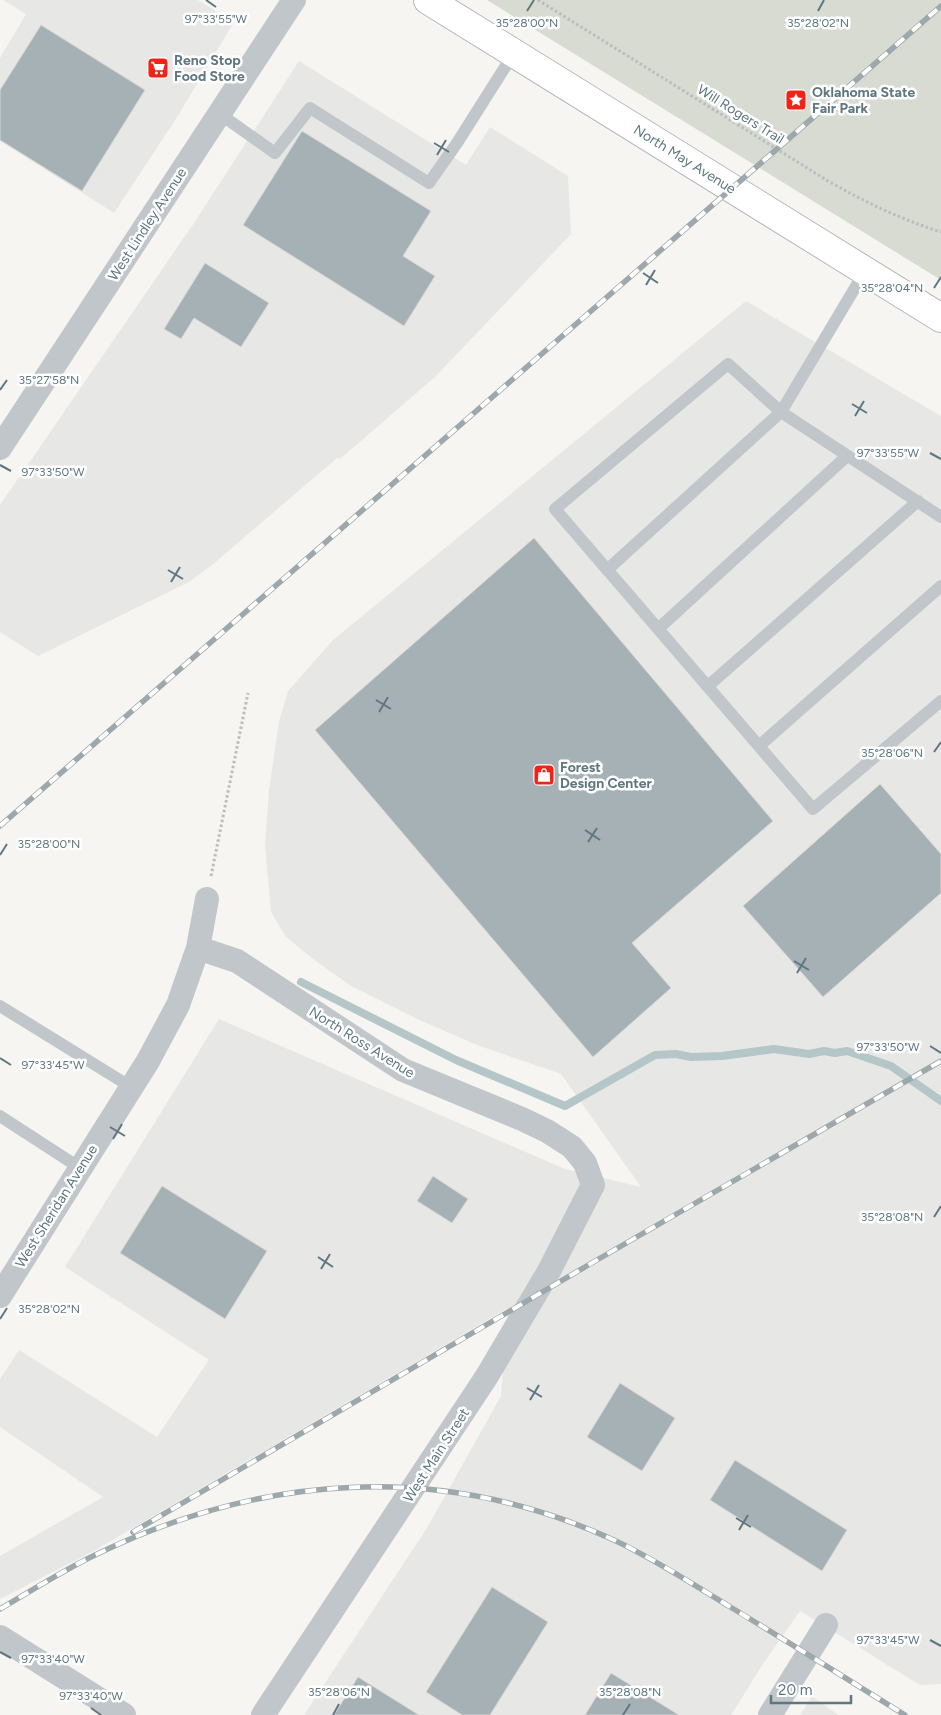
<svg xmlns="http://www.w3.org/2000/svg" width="941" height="1715" font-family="Figtree,sans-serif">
<rect width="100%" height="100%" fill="#f6f5f2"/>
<path fill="#e7e7e6" d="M 3,0 L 198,0 L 234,22 L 179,114 L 114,213 L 0,141 L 0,58 L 26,14 Z
M 299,61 L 466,165 L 490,127 L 568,176 L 571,234 L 435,377 L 340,459 L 337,458 L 212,565 L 189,582 L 38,656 L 0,632 L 0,505 L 194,223 Z
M 746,301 L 941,416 L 941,1684 L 920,1685 L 800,1611 L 761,1667 L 731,1715 L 304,1715 L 427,1528 L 501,1396 L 508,1308 L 92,1552 L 0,1599 L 0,1556 L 103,1497 L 0,1427 L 0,1379 L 19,1350 L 157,1437 L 209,1360 L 65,1267 L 219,1019 L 565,1169 L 641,1187 L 561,1074 L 477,1045 L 417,1019 L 351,986 L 313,959 L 286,937 L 271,912 L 265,845 L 269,790 L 279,722 L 288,691 L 333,640 Z
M 812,1696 L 838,1715 L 800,1715 Z"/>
<path fill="#d7dbd1" d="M 487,0 L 941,0 L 941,280 Z"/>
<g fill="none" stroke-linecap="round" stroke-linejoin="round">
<path stroke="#b4c6c8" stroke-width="8" d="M 301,982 L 456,1060 L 565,1106 L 655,1055 L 676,1054 L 691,1057 L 722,1056 L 774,1049 L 809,1054 L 824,1051 L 835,1053 L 847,1051 L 891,1066 L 941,1101"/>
</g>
<path fill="#a5b1b5" stroke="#d7d7d5" d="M 41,25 L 145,90 L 82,191 L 0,140 L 0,90 Z
M 302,131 L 431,211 L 403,256 L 435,276 L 404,326 L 243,225 Z
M 205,263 L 269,303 L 241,347 L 194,318 L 181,339 L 164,329 Z
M 534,538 L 773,821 L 632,943 L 671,988 L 593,1057 L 315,730 Z
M 880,784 L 941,854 L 941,893 L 823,997 L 743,906 Z
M 433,1176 L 468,1199 L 452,1223 L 417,1201 Z
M 162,1186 L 267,1251 L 225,1319 L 120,1253 Z
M 620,1383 L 675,1418 L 642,1471 L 587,1437 Z
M 735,1460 L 847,1530 L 822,1571 L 710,1500 Z
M 492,1587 L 548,1622 L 490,1715 L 462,1715 L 426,1692 Z
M 611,1673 L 679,1715 L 585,1715 Z
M 358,1677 L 419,1715 L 334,1715 Z"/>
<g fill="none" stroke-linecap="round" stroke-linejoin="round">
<g stroke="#b0b9bc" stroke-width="30">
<path id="secondary" d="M 428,0 L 941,318"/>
</g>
<path stroke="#b8bdbf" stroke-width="3" stroke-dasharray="2.5 2.5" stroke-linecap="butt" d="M 538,0 L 828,181 C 865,202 900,219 941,232
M 211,876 L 248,693"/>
<path stroke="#c0c6c9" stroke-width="12" d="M 220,114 L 275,153 L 310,108 L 429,183 L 457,143 L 514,53
M 865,271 L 781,412 L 941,517
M 607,570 L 781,412 L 728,364 L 555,509 C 641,609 727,709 813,809 L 941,701
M 658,629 L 847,456
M 708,686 L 918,501
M 759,746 L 941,586
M 0,1006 L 131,1087
M 0,1116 L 80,1168"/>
<path stroke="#c0c6c9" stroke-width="24" d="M 0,448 L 294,0
M 198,948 L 237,961 L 403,1070 L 522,1119 L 547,1131 L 572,1147 L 585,1163 L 593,1185 L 549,1271 L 487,1376 L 263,1715
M 0,1296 L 148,1061 L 178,1005 L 198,948 L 207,899
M 0,1637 L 124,1715
M 770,1715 L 826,1625"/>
<use href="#secondary" stroke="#fff" stroke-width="28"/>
<g stroke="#9da8ac" stroke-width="5.5">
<path id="rail" d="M 0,826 L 941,6
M 133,1532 L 590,1264 L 941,1061
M 0,1609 C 31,1591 62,1571 95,1555 C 264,1473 443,1461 616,1541 C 656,1560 694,1585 732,1608 C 790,1643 847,1679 905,1715"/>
</g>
<use href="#rail" stroke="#fff" stroke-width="4" stroke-dasharray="11" stroke-linecap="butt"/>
</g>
<path fill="none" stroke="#5e7780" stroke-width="2" d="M 206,0 L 216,7M 527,11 L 534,0M 818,11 L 824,0M 434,143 L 449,152M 437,155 L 446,140M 643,273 L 658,283M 646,285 L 655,270M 934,288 L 941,277M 0,390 L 7,380M 852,404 L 867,413M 855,416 L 864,401M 930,453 L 941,459M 0,465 L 11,471M 168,570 L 183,579M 171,582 L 180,567M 376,700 L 391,709M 379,712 L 388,697M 934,752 L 941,742M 585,830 L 600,840M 588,842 L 597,828M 0,855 L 7,844M 794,961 L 809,970M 797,973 L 806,958M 930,1046 L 941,1053M 0,1058 L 11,1065M 110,1127 L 125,1136M 113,1139 L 122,1124M 934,1217 L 941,1206M 318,1257 L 333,1267M 321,1269 L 330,1254M 0,1319 L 7,1308M 527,1388 L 542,1397M 530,1400 L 539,1385M 736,1518 L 751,1527M 739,1530 L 748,1515M 930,1640 L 941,1646M 0,1652 L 11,1658M 91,1708 L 101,1715M 333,1715 L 339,1704M 623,1715 L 630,1704"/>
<defs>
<g id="supermarket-square" transform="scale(1.125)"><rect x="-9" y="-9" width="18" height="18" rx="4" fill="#f12217" stroke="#fff"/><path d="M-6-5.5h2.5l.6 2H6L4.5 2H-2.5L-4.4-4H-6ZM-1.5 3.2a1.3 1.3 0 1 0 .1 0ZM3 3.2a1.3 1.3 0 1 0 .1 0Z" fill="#fff"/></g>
<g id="sight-square" transform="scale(1.125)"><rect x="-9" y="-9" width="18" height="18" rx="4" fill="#f12217" stroke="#fff"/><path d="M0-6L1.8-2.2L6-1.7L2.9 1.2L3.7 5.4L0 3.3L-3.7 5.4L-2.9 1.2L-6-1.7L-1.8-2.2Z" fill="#fff"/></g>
<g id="shop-square" transform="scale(1.125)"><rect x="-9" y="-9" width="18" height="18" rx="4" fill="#f12217" stroke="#fff"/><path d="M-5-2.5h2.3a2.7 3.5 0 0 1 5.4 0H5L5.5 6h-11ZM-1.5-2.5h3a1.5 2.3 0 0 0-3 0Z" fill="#fff"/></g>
</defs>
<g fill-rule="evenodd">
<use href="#supermarket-square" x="158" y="68"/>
<use href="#sight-square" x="796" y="100"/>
<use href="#shop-square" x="544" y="775"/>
</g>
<g text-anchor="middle" stroke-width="5" stroke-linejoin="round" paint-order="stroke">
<g font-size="14" font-weight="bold" fill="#5e7780" stroke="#fff" text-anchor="start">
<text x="174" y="65">Reno Stop<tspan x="174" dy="16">Food Store</tspan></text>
<text x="812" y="97">Oklahoma State<tspan x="812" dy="16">Fair Park</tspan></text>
<text x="560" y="772">Forest<tspan x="560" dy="16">Design Center</tspan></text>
</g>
<g font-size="14" fill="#5e7780" stroke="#fff">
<text transform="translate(741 114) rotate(32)" y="5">Will Rogers Trail</text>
<text transform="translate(685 159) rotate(32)" y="5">North May Avenue</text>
<text transform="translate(147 224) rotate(-57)" y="5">West Lindley Avenue</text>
<text transform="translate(362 1042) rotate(32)" y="5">North Ross Avenue</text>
<text transform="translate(56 1206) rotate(-58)" y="5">West Sheridan Avenue</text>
<text transform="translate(436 1455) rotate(-57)" y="5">West Main Street</text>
</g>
</g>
<g font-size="12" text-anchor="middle" fill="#5e7780" stroke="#fff" stroke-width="5" stroke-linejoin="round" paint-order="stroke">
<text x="216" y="23">97°33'55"W</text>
<text x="527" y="27">35°28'00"N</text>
<text x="818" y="27">35°28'02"N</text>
<text x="892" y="292">35°28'04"N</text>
<text x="49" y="384">35°27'58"N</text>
<text x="888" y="457">97°33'55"W</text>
<text x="53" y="476">97°33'50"W</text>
<text x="892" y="757">35°28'06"N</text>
<text x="49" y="848">35°28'00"N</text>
<text x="888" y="1051">97°33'50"W</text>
<text x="53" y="1069">97°33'45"W</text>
<text x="892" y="1221">35°28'08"N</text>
<text x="49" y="1313">35°28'02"N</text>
<text x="888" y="1644">97°33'45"W</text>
<text x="53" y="1663">97°33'40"W</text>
<text x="339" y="1696">35°28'06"N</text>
<text x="630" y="1696">35°28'08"N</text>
<text x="91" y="1700">97°33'40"W</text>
</g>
<path d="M771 1695v8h80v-8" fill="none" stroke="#5e7780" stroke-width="2.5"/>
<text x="778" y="1695" font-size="15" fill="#5e7780" stroke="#ffffff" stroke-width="4" paint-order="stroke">20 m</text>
</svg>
